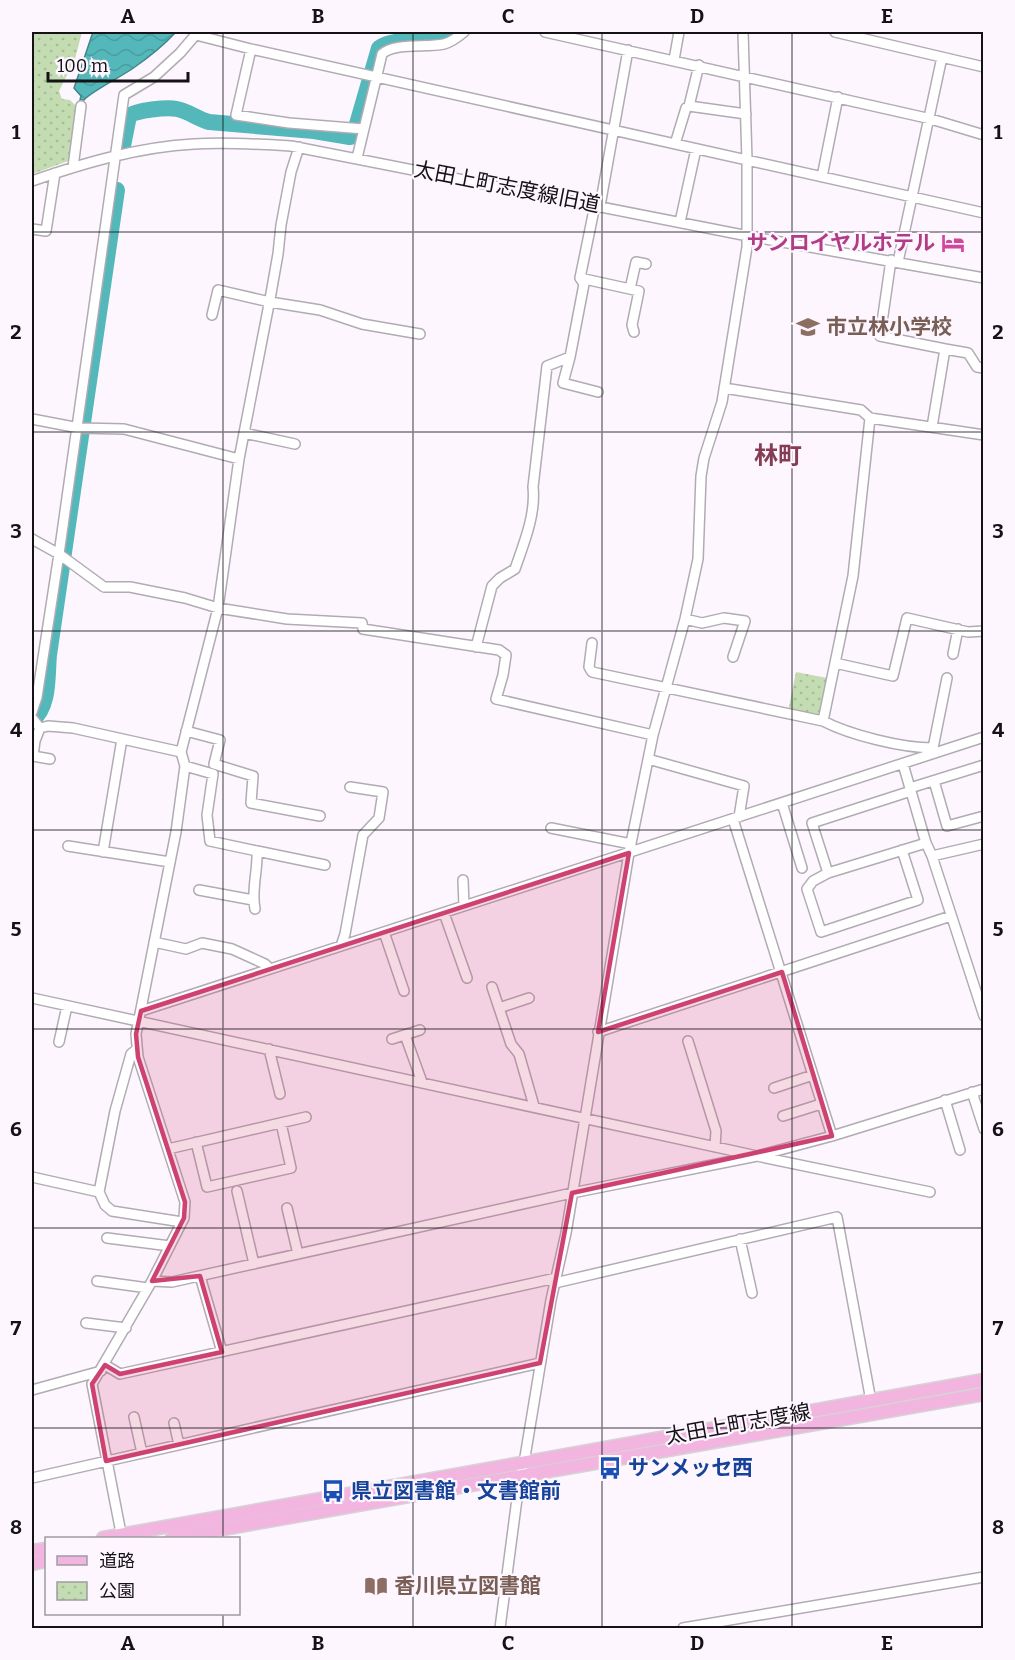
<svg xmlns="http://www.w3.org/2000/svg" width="1015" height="1660" font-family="Bitter,'Noto Sans JP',serif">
<defs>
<pattern id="park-dots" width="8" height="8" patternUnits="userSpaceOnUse" patternTransform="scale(1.5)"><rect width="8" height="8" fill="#c4dcb2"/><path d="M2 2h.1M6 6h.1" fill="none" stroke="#a8bc98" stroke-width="1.8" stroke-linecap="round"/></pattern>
<pattern id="water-waves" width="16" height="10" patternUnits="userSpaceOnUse" patternTransform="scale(1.5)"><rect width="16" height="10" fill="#54b8ba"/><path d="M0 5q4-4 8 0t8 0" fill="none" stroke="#489d9f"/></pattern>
</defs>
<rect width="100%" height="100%" fill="#fdf6ff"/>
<path fill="url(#park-dots)" d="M 32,32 L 82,32 L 75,59 L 59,91 L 62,99 L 70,100 L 79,109 L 71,160 L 32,174 Z
M 796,672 L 827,678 L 819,718 L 788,712 Z"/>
<path fill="url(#water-waves)" stroke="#418688" stroke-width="1.5" d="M 93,32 L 176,32 C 163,46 148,58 132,69 C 122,76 89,93 84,100 L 80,100 L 81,96 L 74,88 Z"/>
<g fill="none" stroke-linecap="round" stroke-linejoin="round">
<path stroke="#54b8ba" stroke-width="16" d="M 123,146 L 129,116 C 136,110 167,107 177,109 C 188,111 198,119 209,122 L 314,131 L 350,137 L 357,124 L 379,48 C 401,33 434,49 455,32
M 32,721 C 50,706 47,677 49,655 L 117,190"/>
<g stroke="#b1abb3" stroke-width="12">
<path id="minor" d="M 545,32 L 931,119 L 984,135
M 835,32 L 984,67
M 196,35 L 251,49 L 984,213
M 251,49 L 236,115 L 289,123 L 364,129
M 674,60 L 679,32
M 689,106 L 699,65
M 675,144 L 686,108 L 689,106 L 746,114
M 357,158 L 382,54 C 395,42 427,48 444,44 C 452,42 458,37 464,32
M 73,167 L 81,106
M 822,177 L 838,97
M 32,181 C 84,163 138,147 194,144 C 226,142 259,144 291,146 L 748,236 L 984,278
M 600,206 L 628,50
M 680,222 L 696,149
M 32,229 L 46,231 L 55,173
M 891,260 L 880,336 L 945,349 L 932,427
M 898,262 L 942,57
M 580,278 L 639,291 L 632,325 L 634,332
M 630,289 L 636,262 L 646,264
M 212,315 L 218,290 L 270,302 L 320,310 L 362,324 L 420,334
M 945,349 L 968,353 L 977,367 L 984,368
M 570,357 L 563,383 L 598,392
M 724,388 L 861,410 L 870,418 L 984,435
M 32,419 L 79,428 L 124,429 L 239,459
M 244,433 L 295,444
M 32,539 L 59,554 L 104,587 L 130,587 L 185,598 L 218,608 L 287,619 L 362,623 L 363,629 L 499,650 L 506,655 L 503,675 L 496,699 L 653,735
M 685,619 L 702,623 L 724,618 L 745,621 L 733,657
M 592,643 L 589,667 L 592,672 L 823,721 C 850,735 902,748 933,748 L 947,678
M 476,647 L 492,586 L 500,578 L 515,569 C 524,543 536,514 533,487 L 547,366 L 570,357 L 584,284 L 580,278 L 595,205
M 953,654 L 958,629
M 835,663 L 893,676 L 907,618 L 968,632 L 984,631
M 32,712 L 37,697 L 59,554 L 124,95 L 154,77 L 180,53 L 198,32
M 32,718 L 40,728 L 48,726 L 73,728 L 181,752
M 823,721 L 853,576 L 870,418
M 40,728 L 35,741 L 33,756 L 50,759
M 186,731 L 220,740 L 214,764 L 253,776 L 251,803 L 320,816
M 648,759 L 744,786 L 739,817
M 903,764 L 926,843 L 932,856 L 984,1016
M 185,766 L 213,774 L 207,815 L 210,841 L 257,851 C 258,871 251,890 255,909
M 934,781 L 947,826 L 984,816
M 910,788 L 984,765
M 782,803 L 802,868
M 733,819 L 832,1136
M 551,828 L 631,844
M 68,846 L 170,862
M 902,850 L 918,900 L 821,932 L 807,889 L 813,881 L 828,873 L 926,843
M 257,851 L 325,865
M 103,852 L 122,739
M 932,856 L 984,844
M 828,873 L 812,823 L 911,791
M 463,880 L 464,906
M 199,890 L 253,900
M 444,913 L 467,978
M 384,932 L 404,991
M 154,942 L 186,949 L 202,943 L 232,949 L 265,964 L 270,969
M 341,946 L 345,934 L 363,835 L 379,818 L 383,792 L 350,787
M 492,987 L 511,1044 L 519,1054 L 534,1106
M 32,998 L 757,1156 L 832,1136 L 984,1089
M 499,1008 L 529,998
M 141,1011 L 984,737
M 598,1032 L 951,916
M 405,1035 L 422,1082
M 392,1039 L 420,1030
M 688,1041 L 716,1131 L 715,1147
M 59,1042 L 67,1006
M 269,1049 L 280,1094
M 774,1088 L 813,1075
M 972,1092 L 984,1129
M 945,1100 L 960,1150
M 783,1116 L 821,1104
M 196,1142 L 207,1187 L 291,1168 L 281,1123
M 168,1149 L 306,1117
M 32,1177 L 99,1192 L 115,1111 L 131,1054 L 137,1049
M 237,1191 L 254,1264
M 99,1192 L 105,1205 L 112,1211 L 182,1222
M 287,1208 L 298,1254
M 107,1238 L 170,1246
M 740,1239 L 752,1293
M 200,1276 L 222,1352
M 97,1281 L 148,1288
M 152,1281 L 172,1282 L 572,1193 L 757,1156 L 930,1192
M 555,1283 L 837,1217 L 871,1401
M 86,1323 L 126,1328
M 105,1365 L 120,1374 L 556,1278
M 32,1390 L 101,1371
M 134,1417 L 142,1453
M 174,1423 L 179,1445
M 32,1478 L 540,1363
M 122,1538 L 92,1384 L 152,1281 L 184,1218 L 185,1202 L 138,1057 L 136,1034 L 176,832 L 185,766 L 181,752 L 218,608 L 239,459 L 270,299 L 278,254 L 281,225 L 291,172 L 299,147
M 500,1628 L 520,1476 L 524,1463 L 551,1300 L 566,1233 L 629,853 L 653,735 L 685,619 L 698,559 L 701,476 L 704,458 L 722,402 L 747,247 L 747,160 L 743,32
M 683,1628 L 984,1577"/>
</g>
<g stroke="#d5d4d5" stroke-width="15">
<path id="major" d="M 103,1538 L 984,1380
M 172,1538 L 984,1394
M 32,1551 L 46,1549
M 32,1564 L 46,1561"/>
</g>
<use href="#minor" stroke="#fff" stroke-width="9"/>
<use href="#major" stroke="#f1b5e0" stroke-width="12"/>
</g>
<path fill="#ce4272" fill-opacity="0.2" stroke="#ce4272" stroke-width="4.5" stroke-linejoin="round" d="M 629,853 L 598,1032 L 782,972 L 832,1136 L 572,1193 L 540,1363 L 106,1461 L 92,1384 L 105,1365 L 120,1374 L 222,1352 L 200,1276 L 152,1281 L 184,1218 L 185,1202 L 138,1057 L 136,1034 L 141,1011 Z"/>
<path fill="none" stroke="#141215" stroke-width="1.5" stroke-opacity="0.55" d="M 223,32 L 223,1538M 413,32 L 413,1628M 602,32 L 602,1628M 792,32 L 792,1628M 32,232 L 984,232M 32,432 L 984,432M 32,631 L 984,631M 32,830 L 984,830M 32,1029 L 984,1029M 32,1228 L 984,1228M 32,1428 L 984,1428M 223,1614 L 223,1628"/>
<defs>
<g id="hotel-bare" transform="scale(1.8)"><path d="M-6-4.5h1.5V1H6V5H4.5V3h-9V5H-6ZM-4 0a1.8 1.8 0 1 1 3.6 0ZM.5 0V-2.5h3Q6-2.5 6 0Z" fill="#d1479c" stroke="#fdf6ff" stroke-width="2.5" paint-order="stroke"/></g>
<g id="school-bare" transform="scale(1.8)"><path d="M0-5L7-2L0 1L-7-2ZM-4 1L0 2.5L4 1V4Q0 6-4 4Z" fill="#8d6e63" stroke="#fdf6ff" stroke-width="2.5" paint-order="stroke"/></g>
<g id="bus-bare" transform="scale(1.8)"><path d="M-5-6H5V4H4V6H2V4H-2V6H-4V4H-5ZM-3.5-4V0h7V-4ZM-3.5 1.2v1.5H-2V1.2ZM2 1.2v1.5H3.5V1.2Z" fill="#1a4fb4" stroke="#fdf6ff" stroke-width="2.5" paint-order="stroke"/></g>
<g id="library-bare" transform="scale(1.8)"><path d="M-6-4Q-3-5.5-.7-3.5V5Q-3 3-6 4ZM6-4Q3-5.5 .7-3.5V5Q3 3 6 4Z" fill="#8d6e63" stroke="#fdf6ff" stroke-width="2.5" paint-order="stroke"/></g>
</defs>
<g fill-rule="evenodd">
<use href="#hotel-bare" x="953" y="243"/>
<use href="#school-bare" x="808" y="327"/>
<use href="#bus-bare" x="610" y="1468"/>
<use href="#bus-bare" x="333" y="1491"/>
<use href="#library-bare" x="376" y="1586"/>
</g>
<g text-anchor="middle" stroke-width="4.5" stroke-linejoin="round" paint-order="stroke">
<g font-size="21" fill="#141215" stroke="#fdf6ff">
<text transform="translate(507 187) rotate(11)" y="7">太田上町志度線旧道</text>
<text transform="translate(738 1424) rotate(-10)" y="7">太田上町志度線</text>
</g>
<g font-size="21" font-weight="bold" fill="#b23c85" stroke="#fdf6ff" text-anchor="end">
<text x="935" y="250">サンロイヤルホテル</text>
</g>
<g font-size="21" font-weight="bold" fill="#785e54" stroke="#fdf6ff" text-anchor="start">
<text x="826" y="334">市立林小学校</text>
<text x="394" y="1593">香川県立図書館</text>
</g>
<g font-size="21" font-weight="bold" fill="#164399" stroke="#fdf6ff" text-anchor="start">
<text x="628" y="1475">サンメッセ西</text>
<text x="351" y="1498">県立図書館・文書館前</text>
</g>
<g font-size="24" font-weight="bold" fill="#843d52" stroke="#fdf6ff">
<text x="778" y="464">林町</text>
</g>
</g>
<rect width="1015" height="1660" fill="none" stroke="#fdf6ff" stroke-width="66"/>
<rect x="45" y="1537" width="195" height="78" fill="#fdf6ff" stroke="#a09ba1" stroke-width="1.5"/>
<rect x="57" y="1556" width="30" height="9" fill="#f1b5e0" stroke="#a09ba1" stroke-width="1.5"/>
<text x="99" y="1567" font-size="18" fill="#141215">道路</text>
<rect x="57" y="1582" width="30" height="18" fill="url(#park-dots)" stroke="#a09ba1" stroke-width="1.5"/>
<text x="99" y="1597" font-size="18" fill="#141215">公園</text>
<path d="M48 72v9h140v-9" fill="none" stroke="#141215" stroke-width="3"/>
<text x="57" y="72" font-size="18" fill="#141215" stroke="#fdf6ff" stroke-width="4.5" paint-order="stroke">100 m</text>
<rect x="33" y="33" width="949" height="1594" fill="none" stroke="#141215" stroke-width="2"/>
<g font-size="20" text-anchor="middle" font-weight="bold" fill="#141215">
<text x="128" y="23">A</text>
<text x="318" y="23">B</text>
<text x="508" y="23">C</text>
<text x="697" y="23">D</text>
<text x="887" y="23">E</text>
<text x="16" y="139">1</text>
<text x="998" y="139">1</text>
<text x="16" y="339">2</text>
<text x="998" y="339">2</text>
<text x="16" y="538">3</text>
<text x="998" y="538">3</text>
<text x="16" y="737">4</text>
<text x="998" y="737">4</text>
<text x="16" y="936">5</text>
<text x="998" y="936">5</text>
<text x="16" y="1136">6</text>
<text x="998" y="1136">6</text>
<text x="16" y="1335">7</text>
<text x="998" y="1335">7</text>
<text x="16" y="1534">8</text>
<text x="998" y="1534">8</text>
<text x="128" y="1650">A</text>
<text x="318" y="1650">B</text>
<text x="508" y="1650">C</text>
<text x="697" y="1650">D</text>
<text x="887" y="1650">E</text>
</g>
</svg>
